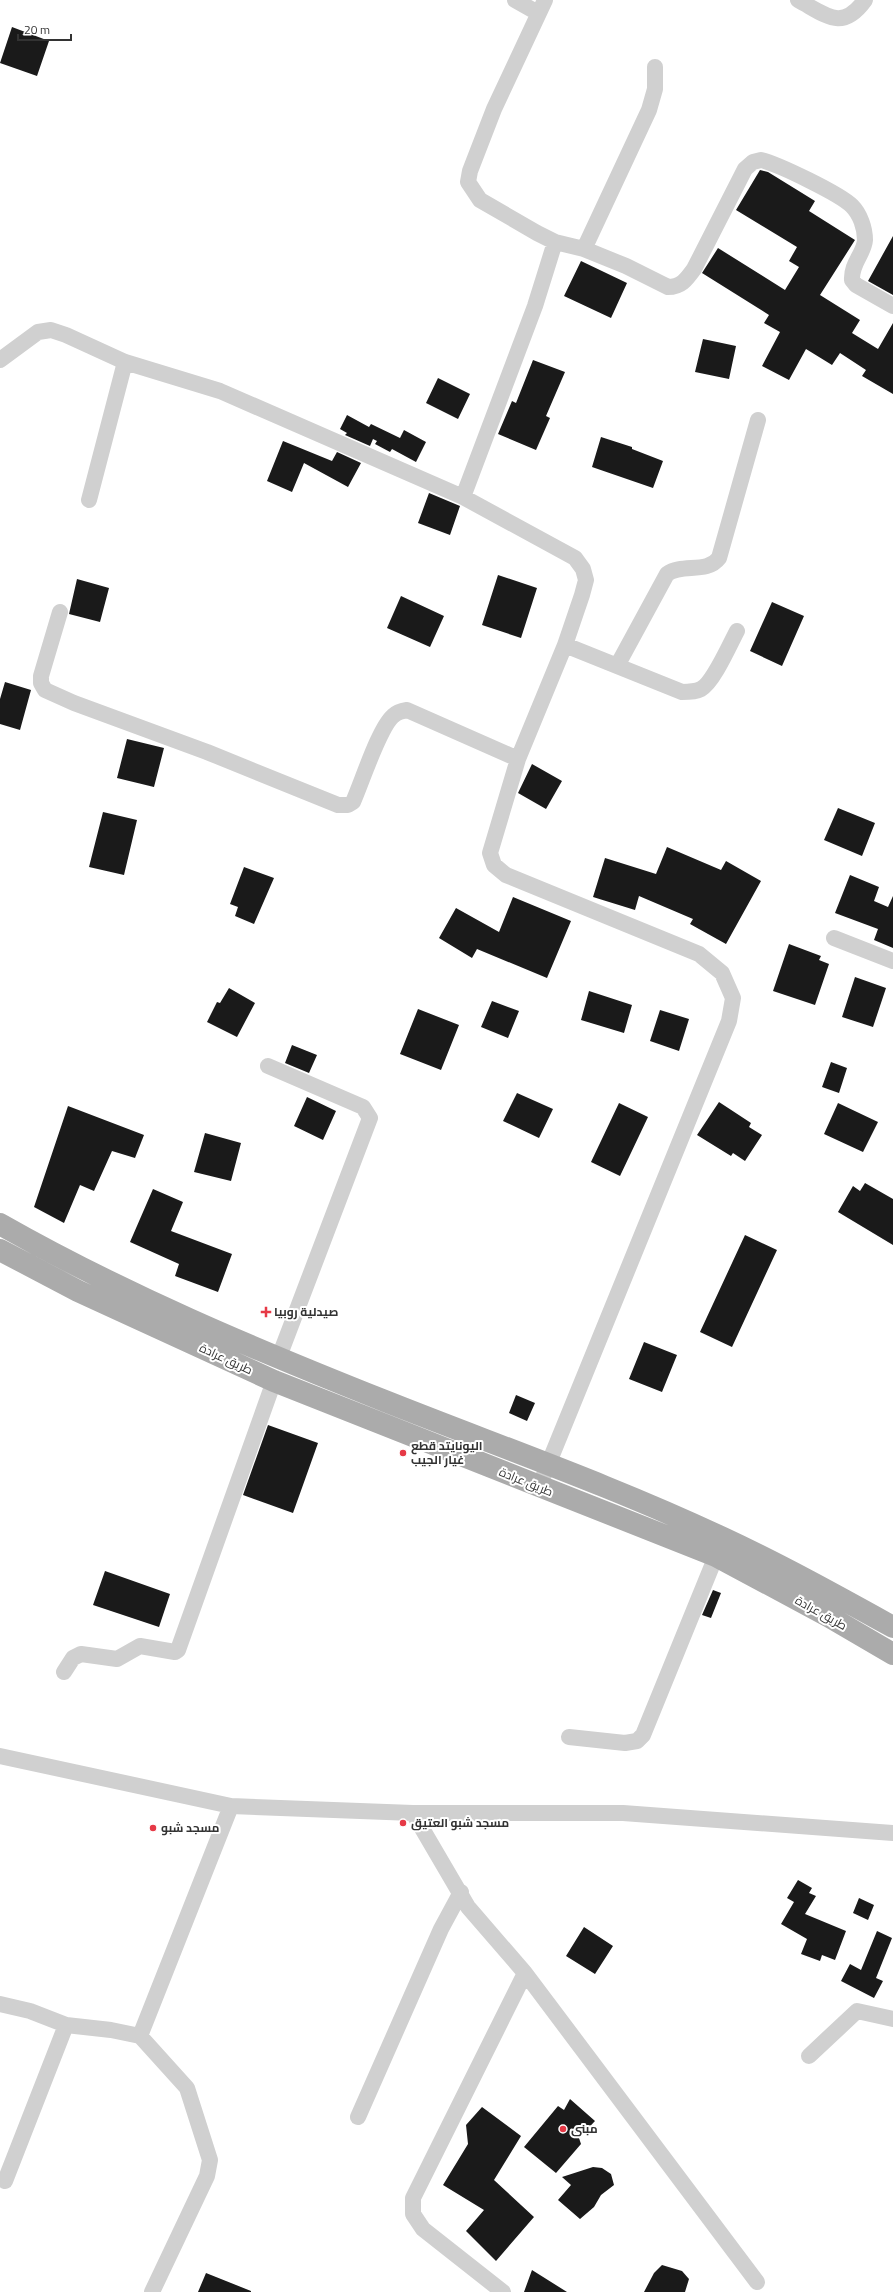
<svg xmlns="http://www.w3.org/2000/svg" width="893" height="2292" font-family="'Titillium Web',Cairo,sans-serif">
<rect width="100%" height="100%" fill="#fff"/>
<path fill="#1a1a1a" d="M 12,27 L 49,41 L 37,76 L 0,63 Z
M 760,170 L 768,172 L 815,201 L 809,211 L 855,240 L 820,295 L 860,320 L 852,333 L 878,349 L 893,323 L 893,394 L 862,376 L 866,370 L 840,353 L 832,365 L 806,349 L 789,380 L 762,366 L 780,332 L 764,323 L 769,315 L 702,273 L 718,248 L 785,290 L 799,267 L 789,261 L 797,247 L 736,210 Z
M 893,236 L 893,295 L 868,281 Z
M 581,261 L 627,283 L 611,318 L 564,296 Z
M 703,339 L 736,346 L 729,379 L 695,372 Z
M 533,360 L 565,372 L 546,416 L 550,418 L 536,450 L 498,434 L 512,401 L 516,403 Z
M 438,378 L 470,394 L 458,419 L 426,403 Z
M 347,415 L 369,427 L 371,424 L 400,438 L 404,430 L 426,442 L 416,462 L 392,449 L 390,452 L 375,444 L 377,441 L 373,439 L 370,446 L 345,435 L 347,433 L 340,429 Z
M 601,437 L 632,447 L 632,449 L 663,461 L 653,488 L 592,467 Z
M 283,441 L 332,461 L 337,452 L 361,463 L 348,487 L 304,463 L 292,492 L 267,481 Z
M 429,493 L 460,506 L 450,535 L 418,523 Z
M 498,575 L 537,588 L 521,638 L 482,625 Z
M 77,579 L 109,588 L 100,622 L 69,614 Z
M 401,596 L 444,616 L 430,647 L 387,628 Z
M 772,602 L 804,616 L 782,666 L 750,651 Z
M 5,682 L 31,690 L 20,730 L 0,724 L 0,699 Z
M 127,739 L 164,748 L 154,787 L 117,778 Z
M 532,764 L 562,781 L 546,809 L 518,793 Z
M 838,808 L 875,823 L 862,856 L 824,840 Z
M 103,812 L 137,820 L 124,875 L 89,867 Z
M 667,847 L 721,870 L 726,861 L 761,881 L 726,944 L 690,924 L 693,919 L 639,896 L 635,910 L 593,897 L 605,858 L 656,874 Z
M 244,867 L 274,878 L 254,924 L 235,916 L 238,907 L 230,904 Z
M 850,875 L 879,887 L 874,901 L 888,907 L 893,896 L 893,948 L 874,940 L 878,929 L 835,913 Z
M 513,897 L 571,921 L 547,978 L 477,949 L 472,958 L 439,938 L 456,908 L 499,932 Z
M 789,944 L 821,956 L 819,960 L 829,964 L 815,1005 L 773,991 Z
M 855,977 L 886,988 L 873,1027 L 842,1017 Z
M 229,988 L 255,1003 L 237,1037 L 207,1022 L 217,1002 L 220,1003 Z
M 589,991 L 632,1005 L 624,1033 L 581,1020 Z
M 492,1001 L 519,1011 L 508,1038 L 481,1027 Z
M 418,1009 L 459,1025 L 441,1070 L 400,1054 Z
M 660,1010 L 689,1019 L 679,1051 L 650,1041 Z
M 292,1045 L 317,1055 L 309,1073 L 285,1063 Z
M 831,1062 L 847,1068 L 839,1093 L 822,1087 Z
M 517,1093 L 553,1109 L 539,1138 L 503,1121 Z
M 307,1097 L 336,1111 L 323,1140 L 294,1126 Z
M 719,1102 L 751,1123 L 749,1127 L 762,1135 L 745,1161 L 733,1153 L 731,1156 L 697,1135 Z
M 619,1103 L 648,1117 L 620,1176 L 591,1162 Z
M 838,1103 L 878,1122 L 863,1152 L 824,1134 Z
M 68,1106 L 144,1135 L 135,1158 L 112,1151 L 94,1191 L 80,1185 L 64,1223 L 34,1207 Z
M 205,1133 L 241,1143 L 231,1181 L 194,1172 Z
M 865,1183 L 893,1199 L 893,1245 L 838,1212 L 853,1186 L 860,1191 Z
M 153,1189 L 183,1202 L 171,1231 L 232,1254 L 218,1292 L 175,1276 L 179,1264 L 130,1242 Z
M 745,1235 L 777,1250 L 732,1347 L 700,1332 Z
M 644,1342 L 677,1355 L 662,1392 L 629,1379 Z
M 516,1395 L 535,1403 L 527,1421 L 509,1413 Z
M 268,1425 L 318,1443 L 293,1513 L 243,1495 Z
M 105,1571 L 170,1594 L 159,1627 L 93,1605 Z
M 713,1590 L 721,1593 L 711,1618 L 702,1615 Z
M 798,1880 L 812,1888 L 809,1893 L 816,1896 L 805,1914 L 846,1931 L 835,1960 L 822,1955 L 820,1961 L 801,1954 L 807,1939 L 781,1924 L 794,1902 L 787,1898 Z
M 859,1898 L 874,1905 L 868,1920 L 853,1913 Z
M 584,1927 L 613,1946 L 595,1974 L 566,1956 Z
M 877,1931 L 892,1938 L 876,1978 L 883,1981 L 874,1998 L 841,1981 L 850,1964 L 861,1970 Z
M 570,2099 L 595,2121 L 579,2138 L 581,2144 L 556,2173 L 524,2147 L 558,2106 L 564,2110 Z
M 482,2107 L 521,2136 L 494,2180 L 534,2217 L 496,2261 L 466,2231 L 484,2210 L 443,2185 L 468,2144 L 466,2125 Z
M 593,2167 L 602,2168 L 611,2174 L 614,2185 L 601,2195 L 594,2207 L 580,2219 L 558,2200 L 571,2185 L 562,2177 Z
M 662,2265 L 682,2271 L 689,2279 L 685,2292 L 644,2292 L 654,2273 Z
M 532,2270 L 567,2292 L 524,2292 Z
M 206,2273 L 251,2291 L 251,2292 L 198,2292 Z"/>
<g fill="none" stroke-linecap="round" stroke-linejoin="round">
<path stroke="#d0d0d0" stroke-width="16" d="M 515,0 L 538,13
M 545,0 L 494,109 L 470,171 L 468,182 L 480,200 L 537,233 L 555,242 L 584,249 L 626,266 L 668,287 C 681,287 686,280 694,269 L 745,169 L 753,162 L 761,160 C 778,164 840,194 852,206 C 860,214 865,228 865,240 C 864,254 851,263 852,280 L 856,285 L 893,306
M 798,0 C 826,15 842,32 865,0
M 584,249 L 649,110 L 655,89 L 655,67
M 0,360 L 38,332 L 51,330 L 66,335 L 125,362 L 220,391 L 463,497
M 89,500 L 125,362
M 60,612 L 41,676 L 41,683 L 45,690 L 74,703 L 207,752 L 338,805 L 348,805 L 353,802 C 362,782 379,728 393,716 C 397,712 401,711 407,710 L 518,759
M 565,645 L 682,692 C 688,692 695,692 701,689 C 713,683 730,644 737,631
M 617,666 L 667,574 C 682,563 707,574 719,558 L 758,420
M 834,938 L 893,961
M 268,1066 L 363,1107 L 370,1118 L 279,1357
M 539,1487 L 729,1021 L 733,998 L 722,973 L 699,954 L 506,875 L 494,865 L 490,853 L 518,759 L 565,645 L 582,595 L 586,580 L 583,569 L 575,558 L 463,497 L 535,306 L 555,242
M 64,1672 L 73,1658 L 81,1654 L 117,1659 L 140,1646 L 175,1652 L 178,1650 L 274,1381
M 569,1737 L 625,1743 L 637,1741 L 643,1735 L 716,1556
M 0,1756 L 231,1806 L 413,1813 L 623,1813 L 893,1833
M 413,1813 L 468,1907 L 525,1973 L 757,2282
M 0,2004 L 30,2011 L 66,2025 L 111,2030 L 140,2036 L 231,1806
M 140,2036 L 187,2088 L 210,2160 L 207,2176 L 152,2292
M 809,2056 L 857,2011 L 893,2019
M 358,2117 L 441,1929 L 461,1892
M 5,2181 L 66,2025
M 503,2292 L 423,2229 L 413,2214 L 413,2198 L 525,1973"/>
<path stroke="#ababab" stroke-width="22" d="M 0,1224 C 123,1294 254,1349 385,1401 C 498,1446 613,1486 723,1538 C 781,1565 837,1596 893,1627
M 0,1250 L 78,1291 L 274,1381 L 716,1556 L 828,1616 L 893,1654"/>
</g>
<g fill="#e63946" stroke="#fff" stroke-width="1.5">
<path d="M264 1306h4v4h4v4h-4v4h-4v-4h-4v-4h4z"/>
<circle cx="403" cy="1453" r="4"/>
<circle cx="403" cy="1823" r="4"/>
<circle cx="153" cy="1828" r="4"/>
<circle cx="563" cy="2129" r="4"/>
</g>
<g text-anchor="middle" stroke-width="4" stroke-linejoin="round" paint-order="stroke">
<g font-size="12" font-weight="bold" fill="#333" stroke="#fff" text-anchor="start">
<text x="274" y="1316">صيدلية روبيا</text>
<text x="411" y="1450">اليونايتد قطع<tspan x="411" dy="14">غيار الجيب</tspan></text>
<text x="411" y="1827">مسجد شبو العتيق</text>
<text x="161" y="1832">مسجد شبو</text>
<text x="571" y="2133">مبنى</text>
</g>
<g font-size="12" fill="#333" stroke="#fff">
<text transform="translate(226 1359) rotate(25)" y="4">طريق عرادة</text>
<text transform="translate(526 1482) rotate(22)" y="4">طريق عرادة</text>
<text transform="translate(821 1613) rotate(29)" y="4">طريق عرادة</text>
</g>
</g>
<path d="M18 34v6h53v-6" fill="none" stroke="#333333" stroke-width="2"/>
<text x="24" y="34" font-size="12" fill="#333333" stroke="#ffffff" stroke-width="3" paint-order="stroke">20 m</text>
</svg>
